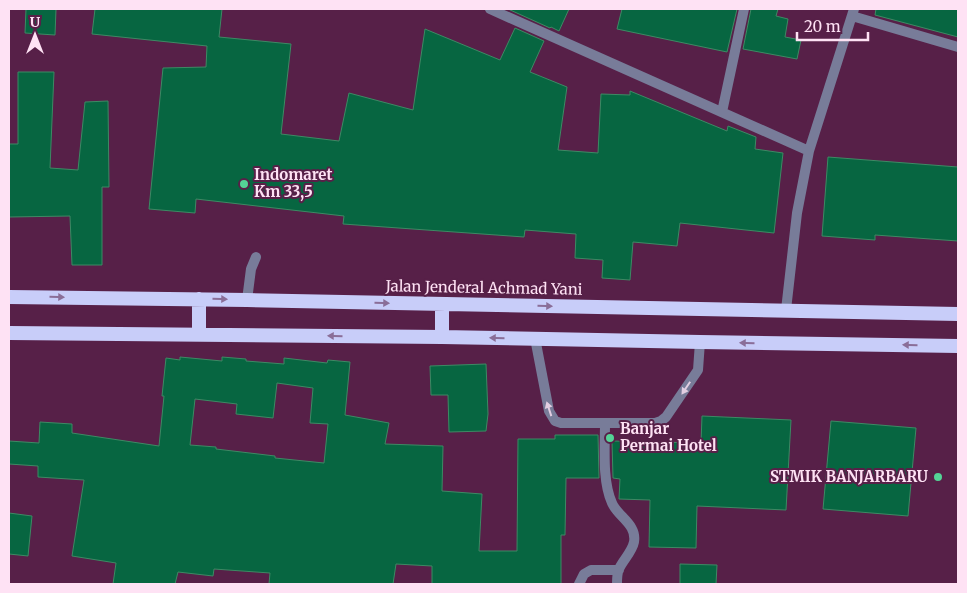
<svg xmlns="http://www.w3.org/2000/svg" width="967" height="593" font-family="Merriweather,serif">
<rect width="100%" height="100%" fill="#572048"/>
<path fill="#076641" stroke="#3d8a64" fill-rule="evenodd" d="M 26,9 L 56,9 L 55,35 L 25,33 Z
M 95,9 L 222,9 L 219,37 L 291,44 L 281,134 L 339,141 L 349,93 L 413,110 L 425,29 L 500,60 L 515,28 L 544,41 L 530,72 L 567,87 L 558,150 L 598,153 L 601,94 L 630,95 L 630,91 L 727,131 L 728,126 L 756,137 L 755,149 L 783,153 L 774,233 L 680,223 L 677,246 L 633,242 L 630,280 L 602,278 L 603,260 L 575,258 L 576,234 L 525,230 L 524,237 L 343,224 L 344,216 L 196,199 L 195,213 L 149,209 L 163,68 L 206,67 L 207,46 L 92,34 Z
M 508,9 L 569,9 L 559,31 L 551,27 L 550,28 Z
M 622,9 L 737,9 L 727,52 L 617,29 Z
M 751,9 L 778,9 L 776,16 L 788,19 L 785,37 L 801,40 L 797,59 L 743,49 Z
M 876,9 L 958,9 L 958,37 L 875,15 Z
M 18,72 L 54,72 L 50,168 L 78,170 L 85,102 L 108,101 L 109,187 L 102,187 L 102,265 L 72,265 L 70,216 L 9,217 L 9,144 L 18,144 Z
M 828,157 L 958,167 L 958,241 L 875,235 L 875,240 L 822,236 Z
M 180,357 L 222,361 L 222,357 L 246,359 L 246,361 L 284,364 L 284,358 L 327,363 L 328,360 L 350,362 L 345,415 L 389,423 L 385,444 L 443,446 L 442,491 L 482,494 L 479,551 L 517,551 L 518,439 L 555,439 L 555,435 L 598,435 L 599,478 L 566,478 L 565,535 L 561,535 L 561,584 L 432,584 L 432,566 L 396,564 L 393,584 L 269,584 L 270,573 L 214,569 L 213,576 L 178,572 L 175,584 L 113,584 L 116,563 L 72,556 L 84,480 L 38,477 L 38,466 L 9,464 L 9,441 L 39,443 L 40,422 L 72,424 L 72,433 L 159,446 L 164,396 L 162,396 L 166,358 L 180,360 ZM 277,383 L 313,388 L 310,423 L 328,424 L 324,463 L 275,458 L 275,456 L 216,449 L 216,447 L 190,445 L 195,399 L 237,404 L 236,414 L 273,418 Z
M 486,364 L 488,414 L 486,431 L 449,432 L 448,395 L 431,395 L 430,366 Z
M 702,416 L 791,420 L 786,510 L 697,506 L 696,548 L 649,547 L 650,500 L 619,499 L 620,479 L 613,478 L 612,441 L 701,443 Z
M 831,421 L 916,428 L 908,516 L 823,509 Z
M 9,513 L 32,516 L 28,556 L 9,554 Z
M 680,564 L 717,565 L 716,584 L 680,584 Z"/>
<g fill="none" stroke-linecap="round" stroke-linejoin="round">
<path stroke="#787c99" stroke-width="10" d="M 247,300 L 251,269 L 256,257
M 535,338 L 549,411 L 555,421 L 561,423 L 655,423 L 661,421 L 666,417 L 698,370 L 700,342
M 605,423 C 605,447 602,481 612,503 C 618,517 637,524 634,542 C 632,552 623,560 619,569 C 617,573 617,579 617,584
M 579,584 L 584,574 L 591,570 L 619,570"/>
<path stroke="#787c99" stroke-width="10" d="M 490,9 L 809,151
M 852,16 L 958,47
M 722,112 L 744,9
M 786,310 L 797,213 L 809,151 L 854,9"/>
<path stroke="#c8cdf9" stroke-width="14" d="M 9,297 L 247,300 L 958,314
M 199,299 L 199,334
M 9,333 L 442,337 L 700,342 L 958,346
M 442,337 L 442,304"/>
</g>
<defs><path id="oneway-solid" d="M-6-.8H1V-3.2L6.5 0L1 3.2V.8H-6Z" transform="scale(1.25)"/></defs>
<g fill="#8a6e98">
<use href="#oneway-solid" transform="translate(57 297) rotate(1)"/>
<use href="#oneway-solid" transform="translate(220 299) rotate(1)"/>
<use href="#oneway-solid" transform="translate(382 303) rotate(1)"/>
<use href="#oneway-solid" transform="translate(545 306) rotate(1)"/>
<use href="#oneway-solid" transform="translate(335 336) rotate(-179)"/>
<use href="#oneway-solid" transform="translate(497 338) rotate(-179)"/>
<use href="#oneway-solid" transform="translate(747 343) rotate(-179)"/>
<use href="#oneway-solid" transform="translate(910 345) rotate(-179)"/>
</g>
<g fill="#e3cee2">
<use href="#oneway-solid" transform="translate(686 388) rotate(124)"/>
<use href="#oneway-solid" transform="translate(549 409) rotate(-108)"/>
</g>
<g fill="#54d396" stroke="#572048" stroke-width="2">
<circle cx="244" cy="184" r="5"/>
<circle cx="610" cy="438" r="5"/>
<circle cx="938" cy="477" r="5"/>
</g>
<g text-anchor="middle" stroke-width="4" stroke-linejoin="round" paint-order="stroke">
<g font-size="15" font-weight="bold" fill="#fee2f4" stroke="#572048" text-anchor="start">
<text x="254" y="180">Indomaret<tspan x="254" dy="17">Km 33,5</tspan></text>
<text x="620" y="434">Banjar<tspan x="620" dy="17">Permai Hotel</tspan></text>
<text x="928" y="482" text-anchor="end">STMIK BANJARBARU</text>
</g>
<g font-size="15" fill="#fee2f4" stroke="#572048">
<text transform="translate(484 288) rotate(1)" y="5">Jalan Jenderal Achmad Yani</text>
</g>
</g>
<rect width="967" height="593" fill="none" stroke="#fee2f4" stroke-width="20"/>
<g transform="translate(35 35)" stroke="#572048" stroke-width="4" paint-order="stroke">
<path d="M0-4L9 19L0 12L-9 19Z" fill="#fee2f4"/>
<text y="-8" font-size="14" font-weight="bold" text-anchor="middle" fill="#fee2f4">U</text>
</g>
<path d="M797 32v8h71v-8" fill="none" stroke="#fee2f4" stroke-width="2.5"/>
<text x="804" y="32" font-size="15" fill="#fee2f4" stroke="#572048" stroke-width="4" paint-order="stroke">20 m</text>
</svg>
